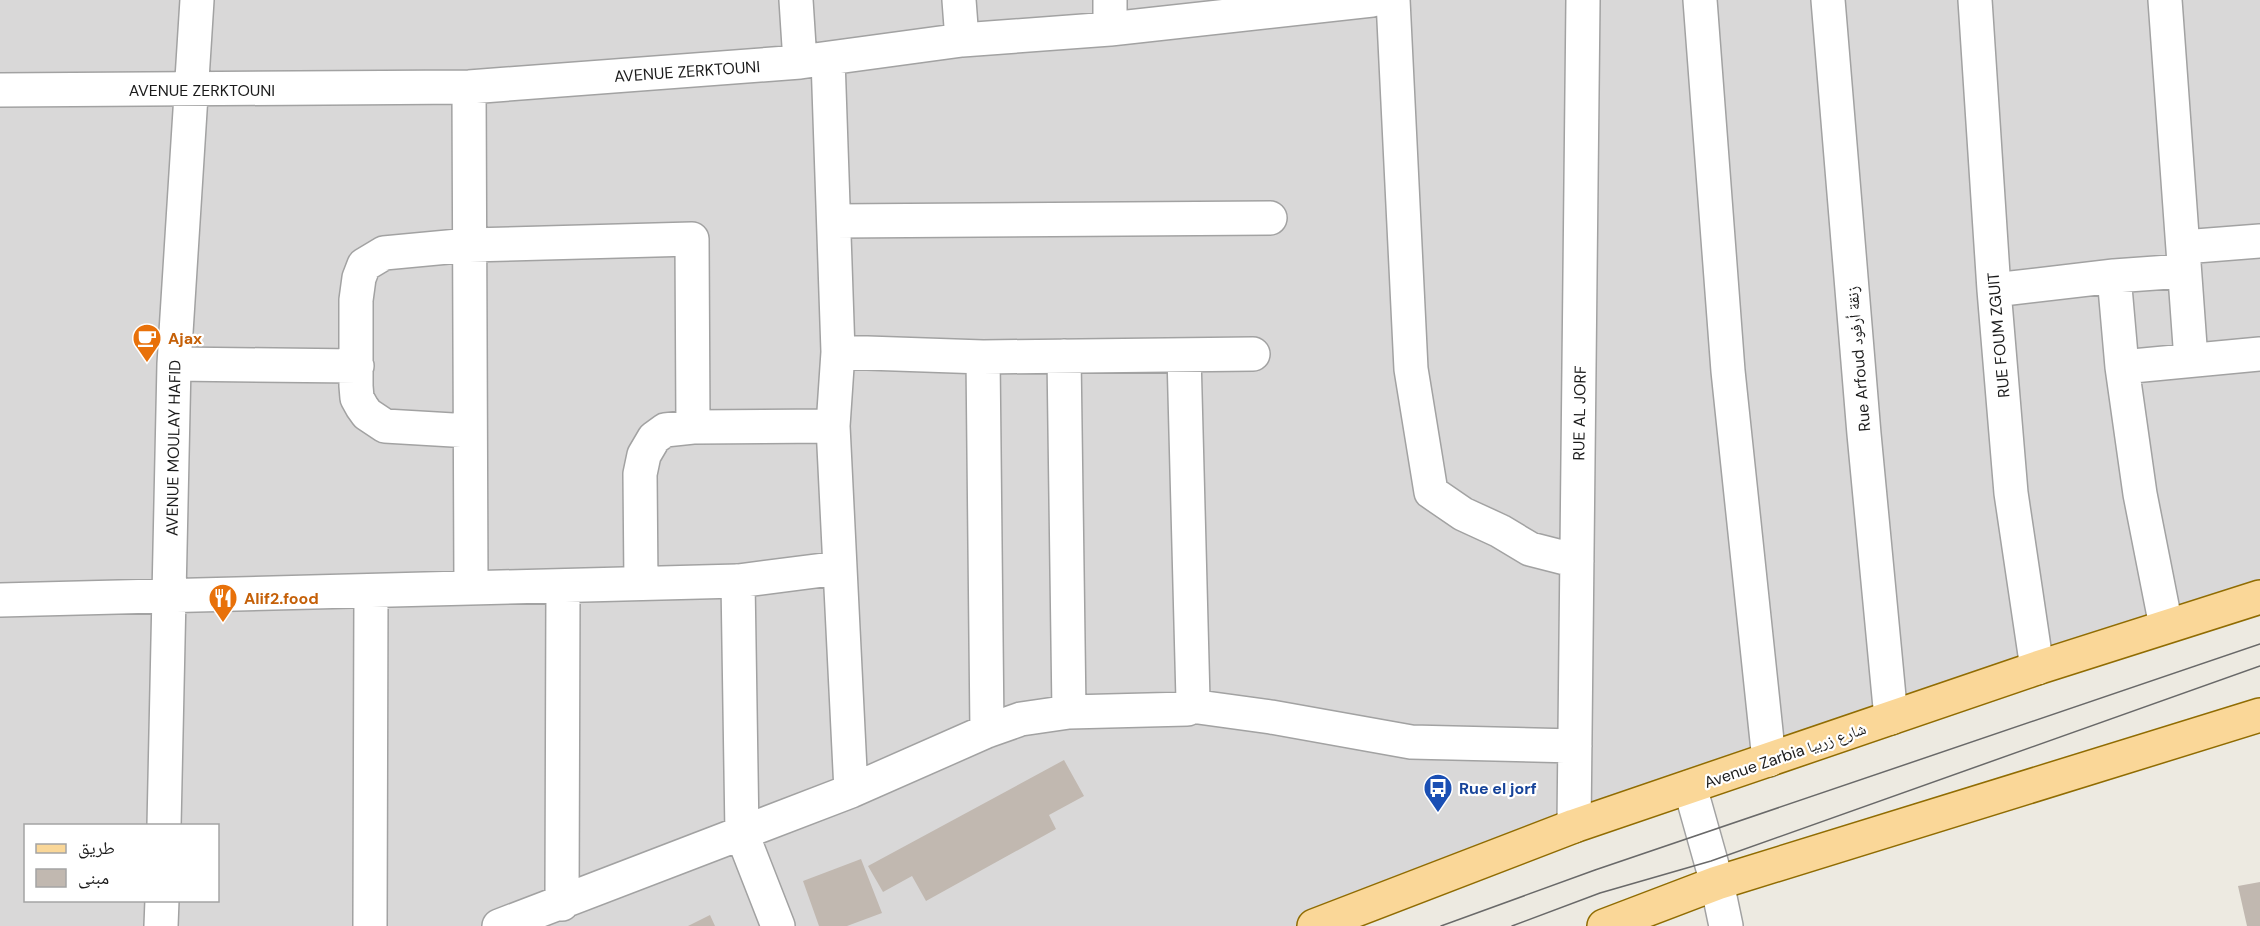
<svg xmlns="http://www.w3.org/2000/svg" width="2260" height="926" font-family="'DM Sans','Noto Naskh Arabic',sans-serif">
<rect width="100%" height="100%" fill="#edeae1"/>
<path fill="#d9d8d8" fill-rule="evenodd" d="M 0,0 L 2260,0 L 2260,612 L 1576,829 L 1312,926 L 0,926 ZM 26,826 L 218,826 L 218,900 L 26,900 Z"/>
<path fill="#c1b8b0" d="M 1064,760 L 1084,796 L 1049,815 L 1056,829 L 926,901 L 912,876 L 883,892 L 868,866 Z
M 861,859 L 882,913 L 847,926 L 819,926 L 803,881 Z
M 2260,882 L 2260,926 L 2247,926 L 2238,886 Z
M 710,915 L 715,926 L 688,926 Z"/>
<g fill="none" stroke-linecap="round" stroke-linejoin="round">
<g stroke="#a2a2a2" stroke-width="36">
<path id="minor" d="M 796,0 L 800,62
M 959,0 L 962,40
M 1110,0 L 1110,29
M 1393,0 L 1411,369 L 1431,492 L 1463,514 L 1500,531 L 1530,549 L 1577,561
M 1700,0 L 1728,371 L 1769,760
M 1828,0 L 1864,434 L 1891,718
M 1975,0 L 1994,290 L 2011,493 L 2037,668
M 2165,0 L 2191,360
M 828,59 L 838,352 L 833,426 L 851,791
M 469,87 L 471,588
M 0,90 L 469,87 L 800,62 L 962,40 L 1110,29 L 1372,0
M 835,221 L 1270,218
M 2183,247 L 2260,241
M 2114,276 L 2122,367 L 2140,494 L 2166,626
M 1994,290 L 2114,276 L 2183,271
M 838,352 L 983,357 L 1253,354
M 1064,356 L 1069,712
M 983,357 L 987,731
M 174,364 L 357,366
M 2122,367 L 2260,354
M 470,431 L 385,426 L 367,414 L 362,407 L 357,398 L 356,386 L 356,300 L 359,278 L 364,265 L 384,253 L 469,245 L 692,239 L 693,427
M 738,581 L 742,834 L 778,926
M 641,583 L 640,474 L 644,455 L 654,438 L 665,430 L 693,427 L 833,426
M 0,600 L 738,581 L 839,568
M 1191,706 L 1271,717 L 1411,742 L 1575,746
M 1690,787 L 1717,883 L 1726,926
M 164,826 L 174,364 L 197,0
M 1574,826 L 1583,0
M 562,904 L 563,586
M 161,926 L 162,900
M 370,926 L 371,591
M 499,926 L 851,791 L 987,731 L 1021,719 L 1069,712 L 1187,709 L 1193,700 L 1184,355"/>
</g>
<g stroke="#906c02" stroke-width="36">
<path id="major" d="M 1314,926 L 1574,826 L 2037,668 L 2260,597
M 1604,926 L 1717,883 L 2260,715"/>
</g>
<use href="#minor" stroke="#fff" stroke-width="33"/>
<use href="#major" stroke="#fad798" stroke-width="33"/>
<path stroke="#696969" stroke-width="1.5" d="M 1441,926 L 1595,870 L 2260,644
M 1512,926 L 1600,893 L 1711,861 L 2260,666"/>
</g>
<defs>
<g id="cafe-pin" transform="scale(1.5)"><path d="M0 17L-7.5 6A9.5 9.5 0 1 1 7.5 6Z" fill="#e8710a" stroke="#fff"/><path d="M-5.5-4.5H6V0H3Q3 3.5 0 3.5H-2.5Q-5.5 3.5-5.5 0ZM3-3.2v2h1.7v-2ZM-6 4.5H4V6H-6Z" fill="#fff"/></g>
<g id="restaurant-pin" transform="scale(1.5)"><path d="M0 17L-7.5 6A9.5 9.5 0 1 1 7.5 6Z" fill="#e8710a" stroke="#fff"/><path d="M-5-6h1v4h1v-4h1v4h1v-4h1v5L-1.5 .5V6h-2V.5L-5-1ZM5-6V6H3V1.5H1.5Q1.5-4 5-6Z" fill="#fff"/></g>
<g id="bus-pin" transform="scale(1.5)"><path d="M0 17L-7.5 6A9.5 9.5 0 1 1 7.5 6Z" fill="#1a4fb4" stroke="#fff"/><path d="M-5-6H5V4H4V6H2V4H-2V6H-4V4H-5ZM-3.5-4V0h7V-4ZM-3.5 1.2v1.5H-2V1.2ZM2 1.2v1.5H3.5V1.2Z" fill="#fff"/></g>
</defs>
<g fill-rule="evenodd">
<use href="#cafe-pin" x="147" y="338"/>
<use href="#restaurant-pin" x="223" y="598"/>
<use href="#bus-pin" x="1438" y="788"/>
</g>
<g text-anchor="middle" stroke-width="4.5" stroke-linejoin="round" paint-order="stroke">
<g font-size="16" fill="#1b1b1b" stroke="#fff">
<text transform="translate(687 71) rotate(-4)" y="6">AVENUE ZERKTOUNI</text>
<text x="202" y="96">AVENUE ZERKTOUNI</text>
<text transform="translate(1998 335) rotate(-95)" y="6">RUE FOUM ZGUIT</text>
<text transform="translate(1858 359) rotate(-95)" y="6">Rue Arfoud زنقة أرفود</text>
<text transform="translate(1579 413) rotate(-89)" y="6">RUE AL JORF</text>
<text transform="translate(173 448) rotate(-89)" y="6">AVENUE MOULAY HAFID</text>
<text transform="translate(1785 755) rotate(-19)" y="6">Avenue Zarbia شارع زربيا</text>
</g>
<g font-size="16" font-weight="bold" fill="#c56008" stroke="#fff" text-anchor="start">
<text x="168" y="344">Ajax</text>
<text x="244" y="604">Alif2.food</text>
</g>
<g font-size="16" font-weight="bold" fill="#164399" stroke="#fff" text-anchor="start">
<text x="1459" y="794">Rue el jorf</text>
</g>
</g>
<rect x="24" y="824" width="195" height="78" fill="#ffffff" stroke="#a4a4a4" stroke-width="1.5"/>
<rect x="36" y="844" width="30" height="9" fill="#fad798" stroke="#a4a4a4" stroke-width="1.5"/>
<text x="78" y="854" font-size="18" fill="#1b1b1b">طريق</text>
<rect x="36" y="869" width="30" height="18" fill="#c1b8b0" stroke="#a4a4a4" stroke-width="1.5"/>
<text x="78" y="884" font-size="18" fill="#1b1b1b">مبنى</text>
</svg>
